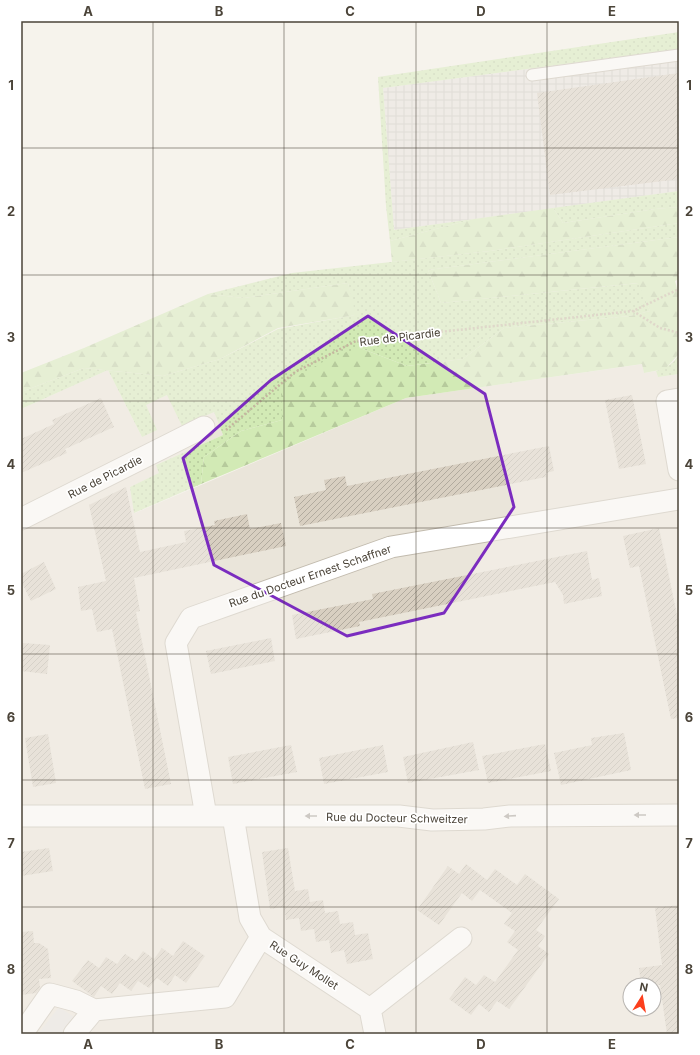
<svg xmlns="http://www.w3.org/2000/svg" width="700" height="1055" font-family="Inter,sans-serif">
<defs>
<pattern id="industrial-grid" width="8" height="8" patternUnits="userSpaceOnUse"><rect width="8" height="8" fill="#e6e2dd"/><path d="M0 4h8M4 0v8" fill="none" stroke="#c7c3be"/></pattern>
<pattern id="grass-dots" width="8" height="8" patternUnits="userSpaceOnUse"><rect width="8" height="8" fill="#d2eab5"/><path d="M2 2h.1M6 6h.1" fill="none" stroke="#b6ca9c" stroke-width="1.8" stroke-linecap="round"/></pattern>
<pattern id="forest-firs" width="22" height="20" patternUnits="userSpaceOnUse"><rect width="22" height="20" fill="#d2eab5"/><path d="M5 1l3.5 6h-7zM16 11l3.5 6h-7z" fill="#b6ca9c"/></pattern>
<pattern id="building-hatch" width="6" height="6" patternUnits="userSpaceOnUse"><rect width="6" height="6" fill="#d8cfc1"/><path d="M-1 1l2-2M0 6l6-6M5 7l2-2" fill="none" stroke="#b1aa9e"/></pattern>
</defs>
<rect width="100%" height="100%" fill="#f6f3ec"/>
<path fill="#eae5da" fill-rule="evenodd" d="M 643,364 L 644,373 L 656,371 L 658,377 L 679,374 L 679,1034 L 21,1034 L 21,409 L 108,370 L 142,437 L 145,405 L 167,395 L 214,412 L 223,435 L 156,465 L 160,473 L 130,487 L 135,513 L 406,398 ZM 630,985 L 654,985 L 654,1009 L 630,1009 Z"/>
<path fill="url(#industrial-grid)" d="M 679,49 L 679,191 L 394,230 L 383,88 Z"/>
<path fill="url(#grass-dots)" d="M 679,32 L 679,49 L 383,88 L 394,230 L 474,219 L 390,241 L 386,206 L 378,77 Z
M 679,191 L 679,207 L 655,209 L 563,223 L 553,208 Z
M 679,223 L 679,237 L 428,270 L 441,303 L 639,283 L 650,311 L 630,316 L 504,328 L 463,359 L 407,366 L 360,348 L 282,420 L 241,431 L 204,457 L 201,484 L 134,513 L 130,487 L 159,473 L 156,465 L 223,435 L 214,412 L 182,426 L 167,395 L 146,405 L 157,430 L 142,437 L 108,370 L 21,409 L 21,392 L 84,368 L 163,376 L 220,359 L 278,329 L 355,315 L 348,283 L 244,298 L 208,294 L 292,273 L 490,251 Z
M 679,352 L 679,374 L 658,377 L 656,371 C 665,369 677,362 679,352 Z"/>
<path fill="url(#forest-firs)" d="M 679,207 L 679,223 L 490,251 L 392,262 L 390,241 L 474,219 L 553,208 L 563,223 L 655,209 Z
M 679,237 L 679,279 L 675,281 L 679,296 L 679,352 L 678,355 L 665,369 L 644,373 L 642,364 L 406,398 L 201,484 L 204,457 L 241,431 L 282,420 L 281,385 L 334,356 L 360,348 L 407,366 L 463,359 L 504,328 L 630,316 L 650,311 L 638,283 L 441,303 L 428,270 Z
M 348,283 L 356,315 L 278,328 L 220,359 L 163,376 L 84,368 L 21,392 L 21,373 L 84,348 L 208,294 L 244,298 Z"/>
<path fill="#e5e3e0" d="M 59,1007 L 83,1023 L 74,1034 L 38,1034 Z"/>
<path fill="url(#building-hatch)" d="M 679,73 L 679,179 L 550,195 L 537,93 Z
M 632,395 L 646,464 L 619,469 L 605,400 Z
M 101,398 L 114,427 L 65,449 L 67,453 L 21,473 L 21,439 L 54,424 L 52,420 Z
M 549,446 L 554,471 L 546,473 L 546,477 L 300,526 L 294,497 L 326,490 L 324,480 L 345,476 L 347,486 Z
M 126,487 L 140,552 L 186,542 L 184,531 L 215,525 L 214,521 L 247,514 L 250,529 L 281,523 L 286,546 L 134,578 L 140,611 L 136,612 L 171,784 L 145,789 L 112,629 L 97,632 L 92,609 L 81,611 L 78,587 L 106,581 L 89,505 Z
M 659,528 L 679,625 L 679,718 L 671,719 L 639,566 L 630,568 L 623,536 Z
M 587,551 L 592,580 L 599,578 L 602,596 L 564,604 L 563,595 L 555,582 L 359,622 L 360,626 L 296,639 L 292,615 L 373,599 L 372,594 Z
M 44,562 L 56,589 L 31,601 L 21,581 L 21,574 Z
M 271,638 L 275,661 L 211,674 L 206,651 Z
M 23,643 L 50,645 L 47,674 L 21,671 Z
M 624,733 L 631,770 L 561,785 L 554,753 L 592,745 L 591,738 Z
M 48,734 L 56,783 L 33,787 L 25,738 Z
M 473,742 L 479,770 L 408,783 L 403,757 Z
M 545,744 L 551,771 L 488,783 L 482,756 Z
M 291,745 L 297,772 L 233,784 L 228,757 Z
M 383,745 L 388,772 L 324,784 L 319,758 Z
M 49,848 L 53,871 L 21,876 L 21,852 Z
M 288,848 L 295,891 L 308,889 L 310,902 L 323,900 L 325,913 L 338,911 L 340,924 L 353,922 L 355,935 L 368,933 L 373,959 L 347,964 L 344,950 L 331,953 L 329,940 L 316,942 L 314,929 L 301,931 L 299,918 L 286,920 L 284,907 L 270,909 L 262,852 Z
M 466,864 L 487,880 L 495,869 L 517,885 L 525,874 L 559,899 L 536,930 L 545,936 L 538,946 L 549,954 L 509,1009 L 497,1001 L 489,1012 L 479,1004 L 471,1015 L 449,999 L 465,977 L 476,985 L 484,975 L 495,982 L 518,950 L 507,942 L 515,931 L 504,924 L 512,913 L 480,890 L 472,901 L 462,893 L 439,925 L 417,910 L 448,866 L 459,874 Z
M 679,905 L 679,1034 L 667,1034 L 660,985 L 641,985 L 639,968 L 662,965 L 655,908 Z
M 33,931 L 34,943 L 39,943 L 48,949 L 51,978 L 39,979 L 40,988 L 36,993 L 21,995 L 21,932 Z
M 183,941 L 205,956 L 186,983 L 175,975 L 168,986 L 157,978 L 149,988 L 138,981 L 131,991 L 120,983 L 112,994 L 101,986 L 94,997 L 72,981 L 88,960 L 99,968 L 106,957 L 117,964 L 125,954 L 136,961 L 143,951 L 154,959 L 162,948 L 173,956 Z"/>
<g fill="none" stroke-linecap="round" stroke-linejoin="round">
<g stroke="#c2bbae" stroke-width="13">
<path id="service" d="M 532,75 L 679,55"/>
</g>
<g stroke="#c2bbae" stroke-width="23">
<path id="minor" d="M 679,399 L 667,401 L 679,470
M 21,519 L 204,427
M 21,816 L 399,816 L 432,820 L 484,819 L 510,816 L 679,815
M 206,816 L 176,643 L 191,618 L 391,547 L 679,499
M 233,816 L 250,918 L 261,937 L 370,1009 L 375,1034
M 370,1009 L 461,938
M 22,1034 L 50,994 L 76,1001 L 94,1010 L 225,997 L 261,937
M 74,1034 L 94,1010"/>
</g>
<path stroke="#c4b79f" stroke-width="2.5" stroke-dasharray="2 2" stroke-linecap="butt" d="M 633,311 L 660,328 L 679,333
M 226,430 L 295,372 L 356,341 L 633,311 L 679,289"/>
<use href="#service" stroke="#fff" stroke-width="11"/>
<use href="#minor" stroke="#fff" stroke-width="21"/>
</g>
<defs><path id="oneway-solid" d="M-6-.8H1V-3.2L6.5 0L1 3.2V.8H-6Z"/></defs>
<g fill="#9c9892">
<use href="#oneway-solid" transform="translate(640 815) rotate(180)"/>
<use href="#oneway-solid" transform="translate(311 816) rotate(180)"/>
<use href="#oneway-solid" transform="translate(510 816) rotate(176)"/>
</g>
<path d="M0 0H700V1055H0ZM 368,316 L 485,394 L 514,507 L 444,613 L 347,636 L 214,565 L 183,458 L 271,380 Z" fill="#f6f3ec" fill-opacity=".55" fill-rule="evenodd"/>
<path fill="none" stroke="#7b2cbf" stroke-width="3" stroke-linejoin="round" d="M 368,316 L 485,394 L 514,507 L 444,613 L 347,636 L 214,565 L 183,458 L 271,380 Z"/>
<path fill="none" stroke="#4b4439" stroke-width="1" stroke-opacity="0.55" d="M 153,21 L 153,1034M 284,21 L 284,1034M 416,21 L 416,1034M 547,21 L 547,1034M 21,148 L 679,148M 21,275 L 679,275M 21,401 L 679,401M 21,528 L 679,528M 21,654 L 679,654M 21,780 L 679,780M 21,907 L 679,907"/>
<g text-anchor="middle" stroke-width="3.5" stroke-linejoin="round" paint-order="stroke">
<g font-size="11" fill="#4b4439" stroke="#fff">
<text transform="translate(400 337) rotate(-7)" y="4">Rue de Picardie</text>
<text transform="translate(105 477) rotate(-27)" y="4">Rue de Picardie</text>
<text transform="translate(310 576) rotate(-19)" y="4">Rue du Docteur Ernest Schaffner</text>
<text transform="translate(397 818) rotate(1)" y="4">Rue du Docteur Schweitzer</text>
<text transform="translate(304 965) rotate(33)" y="4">Rue Guy Mollet</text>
</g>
</g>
<rect width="700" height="1055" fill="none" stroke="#ffffff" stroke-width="44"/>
<g transform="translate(642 997) rotate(11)"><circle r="19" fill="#ffffff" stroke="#b7b4b0"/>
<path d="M0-3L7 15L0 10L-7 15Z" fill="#fc3f1d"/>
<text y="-6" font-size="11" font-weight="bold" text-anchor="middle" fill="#4b4439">N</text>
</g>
<rect x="22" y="22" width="656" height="1011" fill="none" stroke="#4b4439" stroke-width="1.5"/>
<g font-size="13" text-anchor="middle" font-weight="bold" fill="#4b4439">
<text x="88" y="16">A</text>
<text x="219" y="16">B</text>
<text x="350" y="16">C</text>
<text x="481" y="16">D</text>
<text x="612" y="16">E</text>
<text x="11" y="90">1</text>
<text x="689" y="90">1</text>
<text x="11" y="216">2</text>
<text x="689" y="216">2</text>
<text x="11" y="342">3</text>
<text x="689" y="342">3</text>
<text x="11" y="469">4</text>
<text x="689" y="469">4</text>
<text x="11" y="595">5</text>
<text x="689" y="595">5</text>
<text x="11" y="722">6</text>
<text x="689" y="722">6</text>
<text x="11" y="848">7</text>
<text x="689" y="848">7</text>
<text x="11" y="974">8</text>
<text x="689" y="974">8</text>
<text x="88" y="1049">A</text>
<text x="219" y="1049">B</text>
<text x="350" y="1049">C</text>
<text x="481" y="1049">D</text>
<text x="612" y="1049">E</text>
</g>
</svg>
